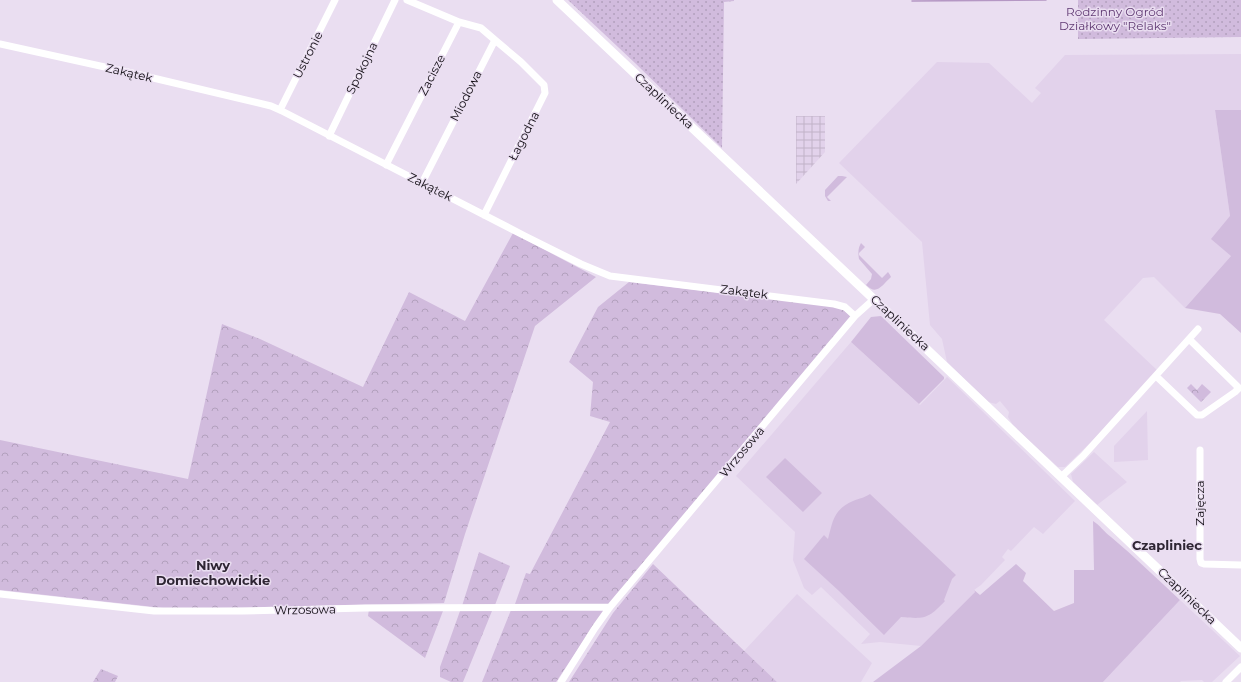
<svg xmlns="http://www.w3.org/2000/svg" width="1241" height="682" font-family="Montserrat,sans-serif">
<defs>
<pattern id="industrial-grid" width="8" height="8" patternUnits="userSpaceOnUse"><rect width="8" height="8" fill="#e2d2eb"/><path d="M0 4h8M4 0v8" fill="none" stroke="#c1b3c8"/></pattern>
<pattern id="forest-crowns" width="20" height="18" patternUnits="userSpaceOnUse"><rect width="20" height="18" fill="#d1bbdd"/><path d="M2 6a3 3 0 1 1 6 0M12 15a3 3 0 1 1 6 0" fill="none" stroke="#b2a0bd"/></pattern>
<pattern id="garden-dots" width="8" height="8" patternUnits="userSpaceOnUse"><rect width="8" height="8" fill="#d1bbdd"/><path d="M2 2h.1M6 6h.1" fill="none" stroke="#b2a0bd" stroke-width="1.8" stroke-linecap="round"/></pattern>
</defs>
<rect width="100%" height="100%" fill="#eadef1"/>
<path fill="#e2d2eb" d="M 1241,54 L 1241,110 L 1215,110 L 1230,216 L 1231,256 L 1185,308 L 1154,277 L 1143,278 L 1104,320 L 1158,371 L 1113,421 L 1065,467 L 1058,467 L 1014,427 L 1008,417 L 1009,412 L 1000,401 L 996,404 L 988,402 L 947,362 L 942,339 L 930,325 L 922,242 L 839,163 L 937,62 L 989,63 L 1032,103 L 1041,93 L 1035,88 L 1065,55 Z
M 851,342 L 920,405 L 947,377 L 1075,501 L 1043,534 L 1034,527 L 1011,551 L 1008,549 L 1002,557 L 1005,560 L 981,585 L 974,590 L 975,592 L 921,646 L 880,642 L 861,644 L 870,634 L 821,587 L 812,595 L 804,588 L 793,560 L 795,532 L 736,476 Z
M 1147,411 L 1148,460 L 1114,462 L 1114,446 Z
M 1094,452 L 1127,482 L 1097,505 L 1073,482 L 1071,474 Z
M 797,594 L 872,663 L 861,682 L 777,682 L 744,651 Z
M 1180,600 L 1240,656 L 1212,682 L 1204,682 L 1202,680 L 1181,681 L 1180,682 L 1103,682 Z"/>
<path fill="url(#industrial-grid)" d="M 796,116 L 825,116 L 825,152 L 796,184 Z"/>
<path fill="#d1bbdd" d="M 1215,110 L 1241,110 L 1241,333 L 1220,314 L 1185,308 L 1231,256 L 1211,239 L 1230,216 Z
M 838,176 L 842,176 L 847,177 L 827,197 L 831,201 L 828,201 L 825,196 L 825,190 Z
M 861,243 L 865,247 L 859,253 L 859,255 L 882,278 L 888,272 L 890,275 L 891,277 C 882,285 877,296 866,285 L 871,279 L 872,274 L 859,259 C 858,253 858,248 861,243 Z
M 881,316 L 944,377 L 944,379 L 919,404 L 851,342 L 871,317 Z
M 785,458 L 822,493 L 803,512 L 766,477 Z
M 870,494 L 956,575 L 952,579 L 944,600 L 945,601 C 928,619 925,619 901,617 L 884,635 L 839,591 L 804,559 L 824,535 L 828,539 C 833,521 833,510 853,501 C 860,498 864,498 870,494 Z
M 1093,521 C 1100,525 1104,532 1111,537 C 1135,557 1157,579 1180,600 L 1103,682 L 873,682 L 921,646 L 975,592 L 974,590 L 980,595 L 1016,564 L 1026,573 L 1023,581 L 1054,611 L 1074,603 L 1074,570 L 1094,570 Z"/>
<path fill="url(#forest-crowns)" d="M 513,233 L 596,277 L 535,326 L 465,534 L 444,603 L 218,608 L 163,608 L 0,590 L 0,440 L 188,479 L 222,324 L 260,339 L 363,387 L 409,292 L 465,321 Z
M 629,282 L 833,306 L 844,310 L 852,318 L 609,605 L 515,604 L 526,573 L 530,574 L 610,422 L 590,416 L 593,382 L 569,362 L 598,307 Z
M 1191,384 L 1197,390 L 1202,384 L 1211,392 L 1201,402 L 1187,388 Z
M 479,552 L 510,566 L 495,605 L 462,606 Z
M 653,564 L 777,682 L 569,682 L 613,613 Z
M 369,609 L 443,611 L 425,658 L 368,616 Z
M 511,610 L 605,610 L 592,628 L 556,682 L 482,682 Z
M 460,611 L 492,611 L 463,682 L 451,682 L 440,677 L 440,667 Z
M 101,669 L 118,676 L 115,682 L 93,682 Z"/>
<path fill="url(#garden-dots)" d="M 568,0 L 734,0 L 734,1 L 724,2 L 722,148 L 635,63 Z
M 1078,0 L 1241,0 L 1241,37 L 1078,39 Z"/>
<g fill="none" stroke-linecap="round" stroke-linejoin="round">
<path stroke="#b597c4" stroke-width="1.5" d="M 912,1 L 1046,0"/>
<path stroke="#fff" stroke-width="7" d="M 407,0 L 459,22
M 0,44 L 132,73 L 271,106 L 280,110 L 525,236 L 581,264 L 610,276 L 834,304 L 845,307 L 855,316
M 280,110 L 335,0
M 329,136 L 395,0
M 386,165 L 459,22 L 481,28 L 495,40
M 422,183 L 495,40 L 521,62 L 544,85 L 545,93 L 484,215
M 1156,376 L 1197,415 L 1202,415 L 1235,392 L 1239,388 L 1189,339
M 1200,450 L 1200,559 L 1201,563 L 1204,564 L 1241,565
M 1061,477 L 1083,456 L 1198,329
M 0,594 L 154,611 L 243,611 L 365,608 L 610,607
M 561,682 L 595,628 L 610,607 L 855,316 L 874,299
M 1226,682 L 1241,667"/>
<path stroke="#fff" stroke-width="9" d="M 557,0 L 917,340 L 1241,648"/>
</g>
<g text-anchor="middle" stroke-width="3" stroke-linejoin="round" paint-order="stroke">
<g font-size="12" fill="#5f3872" stroke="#eadef1">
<text x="1115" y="16">Rodzinny Ogród<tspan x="1115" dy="14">Działkowy "Relaks"</tspan></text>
</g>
<g font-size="12" fill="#100c12" stroke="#eadef1">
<text transform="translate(308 55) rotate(-63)" y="4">Ustronie</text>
<text transform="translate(362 68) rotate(-64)" y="4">Spokojna</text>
<text transform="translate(129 73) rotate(13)" y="4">Zakątek</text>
<text transform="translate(432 75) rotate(-63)" y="4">Zacisze</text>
<text transform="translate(466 96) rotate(-63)" y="4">Miodowa</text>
<text transform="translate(664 101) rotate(43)" y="4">Czapliniecka</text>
<text transform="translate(524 136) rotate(-63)" y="4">Łagodna</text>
<text transform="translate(430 187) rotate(27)" y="4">Zakątek</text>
<text transform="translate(744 292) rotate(7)" y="4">Zakątek</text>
<text transform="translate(900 323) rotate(43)" y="4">Czapliniecka</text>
<text transform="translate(742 452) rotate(-50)" y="4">Wrzosowa</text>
<text transform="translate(1200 503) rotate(-90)" y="4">Zajęcza</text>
<text transform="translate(1187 596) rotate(44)" y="4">Czapliniecka</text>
<text transform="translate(305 610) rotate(-1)" y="4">Wrzosowa</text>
</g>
<g font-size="13" font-weight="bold" fill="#2e2533" stroke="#eadef1">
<text x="1167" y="550">Czapliniec</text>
<text x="213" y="570">Niwy<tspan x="213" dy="15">Domiechowickie</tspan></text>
</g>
</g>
</svg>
